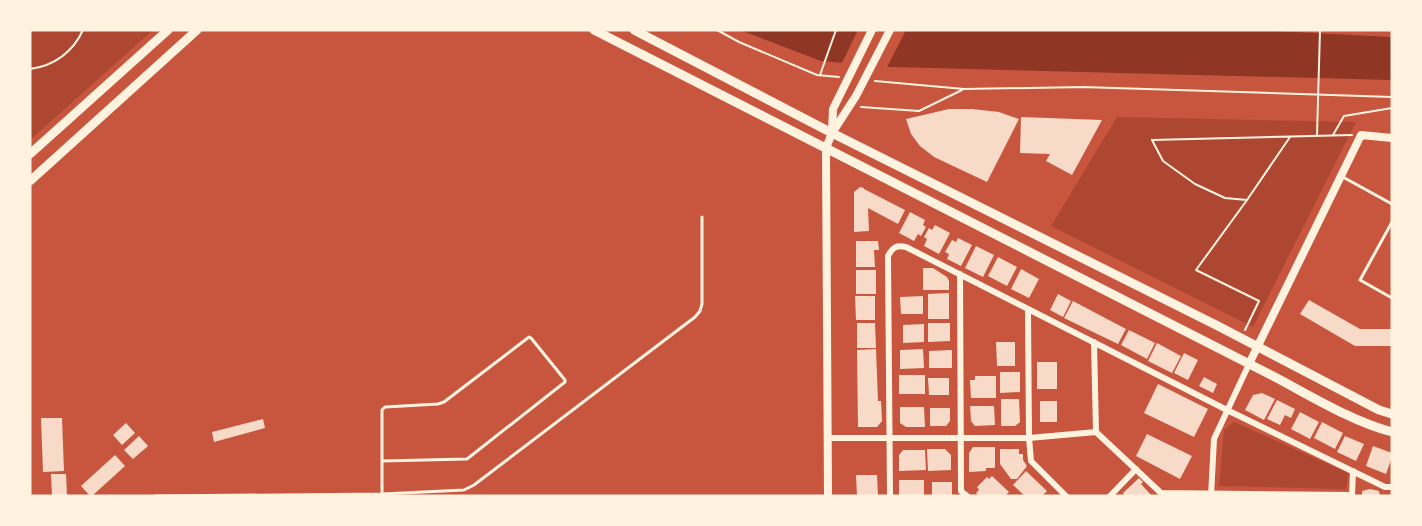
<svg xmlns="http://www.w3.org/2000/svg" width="1422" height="526" font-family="'DM Sans',sans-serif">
<rect width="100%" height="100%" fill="#c8553d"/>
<path fill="#ae4732" d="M 30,30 L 153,30 L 30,140 Z
M 1117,117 L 1356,122 L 1253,327 L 1051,226 Z
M 1234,422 L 1348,473 L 1346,489 L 1219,486 L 1224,430 Z"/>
<path fill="#8f3625" d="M 740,30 L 1254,30 L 1392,37 L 1392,80 L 891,67 L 821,61 Z"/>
<path fill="#c8553d" d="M 858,30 L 906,30 L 886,69 L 841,65 Z"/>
<path fill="#f7dbc8" d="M 949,109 L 972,109 L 999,112 L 1019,119 L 987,182 L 934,157 L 920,146 L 911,134 L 906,119 Z
M 1021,117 L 1102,120 L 1072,175 L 1046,161 L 1050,154 L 1020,153 Z
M 860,187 L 864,188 L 864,189 L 905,210 L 898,224 L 868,208 L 869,231 L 854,232 L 854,192 Z
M 910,212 L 925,220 L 923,225 L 926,227 L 921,236 L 918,234 L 914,241 L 899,233 Z
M 935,225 L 950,233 L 939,254 L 924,246 L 927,239 L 924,237 L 929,228 L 932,230 Z
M 958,238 L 972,245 L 961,266 L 947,259 L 949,254 L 945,252 L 952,240 L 956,242 Z
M 856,241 L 878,241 L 879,250 L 874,250 L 875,267 L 856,267 Z
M 976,246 L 994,255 L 983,277 L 965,268 Z
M 998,257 L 1017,267 L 1007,286 L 988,276 Z
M 923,268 L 933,268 L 947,277 L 949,281 L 949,290 L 923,290 Z
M 1021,269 L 1039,279 L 1029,298 L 1011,289 Z
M 856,270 L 876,270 L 876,294 L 856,294 Z
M 949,293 L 949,319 L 928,319 L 928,294 Z
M 1058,294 L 1071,301 L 1063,317 L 1050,310 Z
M 855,296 L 875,296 L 875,320 L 856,320 Z
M 923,296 L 923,314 L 901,314 L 900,297 Z
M 1309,300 L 1360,329 L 1392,329 L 1392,346 L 1355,346 L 1300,314 Z
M 1073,301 L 1126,329 L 1118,344 L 1064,318 Z
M 857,323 L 875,323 L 876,348 L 857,348 Z
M 928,323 L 950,323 L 950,341 L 928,342 Z
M 924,324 L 924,342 L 903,343 L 903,325 Z
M 1129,330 L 1155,343 L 1147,359 L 1121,345 Z
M 996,342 L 1015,342 L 1015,366 L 997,366 Z
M 1157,343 L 1181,356 L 1172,373 L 1148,361 Z
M 876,349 L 878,401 L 881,401 L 882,421 L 877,427 L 858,427 L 857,350 Z
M 923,349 L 924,368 L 900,369 L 900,350 Z
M 952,350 L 952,368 L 929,368 L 929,351 Z
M 1184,353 L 1198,360 L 1188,380 L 1174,373 Z
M 1037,362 L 1057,362 L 1057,389 L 1037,389 Z
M 1000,372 L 1020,372 L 1020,392 L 1000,393 Z
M 899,375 L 925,375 L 925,394 L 899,394 Z
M 975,376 L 996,376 L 996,398 L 971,398 L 970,380 L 975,380 Z
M 1204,377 L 1217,384 L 1213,393 L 1199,386 Z
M 928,378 L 949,378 L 949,395 L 929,395 Z
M 1158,384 L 1208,409 L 1194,437 L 1144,413 Z
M 1262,393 L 1275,399 L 1264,420 L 1245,410 L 1253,395 Z
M 1001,399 L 1019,399 L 1020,422 L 1015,426 L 1001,426 Z
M 1277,400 L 1295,409 L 1291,418 L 1285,415 L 1280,425 L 1267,419 Z
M 1040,401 L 1057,401 L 1057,422 L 1040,422 Z
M 970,406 L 994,406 L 995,425 L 975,426 L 971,421 Z
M 900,407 L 924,407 L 925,427 L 906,427 L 900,423 Z
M 930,408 L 950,408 L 950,421 L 946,426 L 930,426 Z
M 1300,412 L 1319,422 L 1310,439 L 1291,429 Z
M 41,418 L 62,418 L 64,471 L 43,472 Z
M 263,419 L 265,428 L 214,442 L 212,432 Z
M 1322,422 L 1343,433 L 1335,449 L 1314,438 Z
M 126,423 L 135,433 L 122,445 L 113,435 Z
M 1147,434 L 1192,456 L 1180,479 L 1136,456 Z
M 139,436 L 148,446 L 133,459 L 124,450 Z
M 1345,436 L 1364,444 L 1356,461 L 1337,452 Z
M 1373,446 L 1392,453 L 1392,457 L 1386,474 L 1366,466 Z
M 973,447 L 995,447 L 995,468 L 986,468 L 986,471 L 969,472 L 969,453 Z
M 927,449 L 945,449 L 951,455 L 951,470 L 928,471 Z
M 1000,449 L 1019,449 L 1019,454 L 1023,454 L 1023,460 L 1027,466 L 1017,479 L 1011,479 L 1000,464 Z
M 903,450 L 925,450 L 926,470 L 899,471 L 899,455 Z
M 115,455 L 125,466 L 92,496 L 90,496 L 81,486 Z
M 1026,471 L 1047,491 L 1042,496 L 1025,496 L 1013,485 Z
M 51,474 L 66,474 L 67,496 L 52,496 Z
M 856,475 L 877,475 L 878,496 L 857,496 Z
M 992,476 L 1009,492 L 1005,496 L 979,496 L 976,493 L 979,490 L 977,487 L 987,477 L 989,479 Z
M 1139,478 L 1143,482 L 1141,484 L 1152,496 L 1125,496 L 1123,493 Z
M 899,480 L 924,480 L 924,496 L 899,496 Z
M 932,482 L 952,482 L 952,496 L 932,496 Z
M 1370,489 L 1379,491 L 1380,496 L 1362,496 L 1362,491 Z"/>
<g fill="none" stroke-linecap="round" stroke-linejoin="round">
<path stroke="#fff3e0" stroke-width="2" d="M 717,30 L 739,42 L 817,75 L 839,77
M 30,69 C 54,66 73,52 83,30
M 820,75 L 836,30
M 875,81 L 964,89 L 1083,87 L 1392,97
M 861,107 L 919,111 L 962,90
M 1317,135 L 1320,30
M 1333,135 L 1344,116 L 1392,108
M 1290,137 L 1247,200 L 1225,198 L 1195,184 L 1163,161 L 1152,140 L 1352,135
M 1245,330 L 1259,301 L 1196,270 L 1247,200"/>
<path stroke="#fff3e0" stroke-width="3" d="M 1341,176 L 1392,204
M 1392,222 L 1360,280 L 1392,298
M 382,461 L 467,459 L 565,382 L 565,380 L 531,338 L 529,337 L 444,402 L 438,404 L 385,407 L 382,410 L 382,494
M 155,496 L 382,494 L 464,490 L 474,485 L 695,317 L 700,311 L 702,304 L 702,217"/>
<path stroke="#fff3e0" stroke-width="6" d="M 960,274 L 961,491 L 967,496
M 1028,309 L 1029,438 L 1031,461 L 1066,496
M 1094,342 L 1096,432 L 1161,493 L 1352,495
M 828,438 L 1029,438 L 1096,432
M 890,496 L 888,256 C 893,247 896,245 906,247 L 1227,410 L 1385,487 L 1392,487
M 1110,496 L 1136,469
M 1211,496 L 1214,439 L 1249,364
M 1352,496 L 1353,471"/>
<path stroke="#fff3e0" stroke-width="8" d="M 832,132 L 833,109 L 872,30
M 1249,364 L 1361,135 L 1392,138
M 828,496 L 826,148 L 832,133 L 856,96 L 890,30"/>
<path stroke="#fff3e0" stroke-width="9" d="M 594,30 L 1273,376 C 1311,396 1351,421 1392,432
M 634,30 L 832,133 L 1218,326 L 1379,410 L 1392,414
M 30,154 L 168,30
M 30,181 L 197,30"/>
</g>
<rect width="1422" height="526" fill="none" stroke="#fff3e0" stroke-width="63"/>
</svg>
